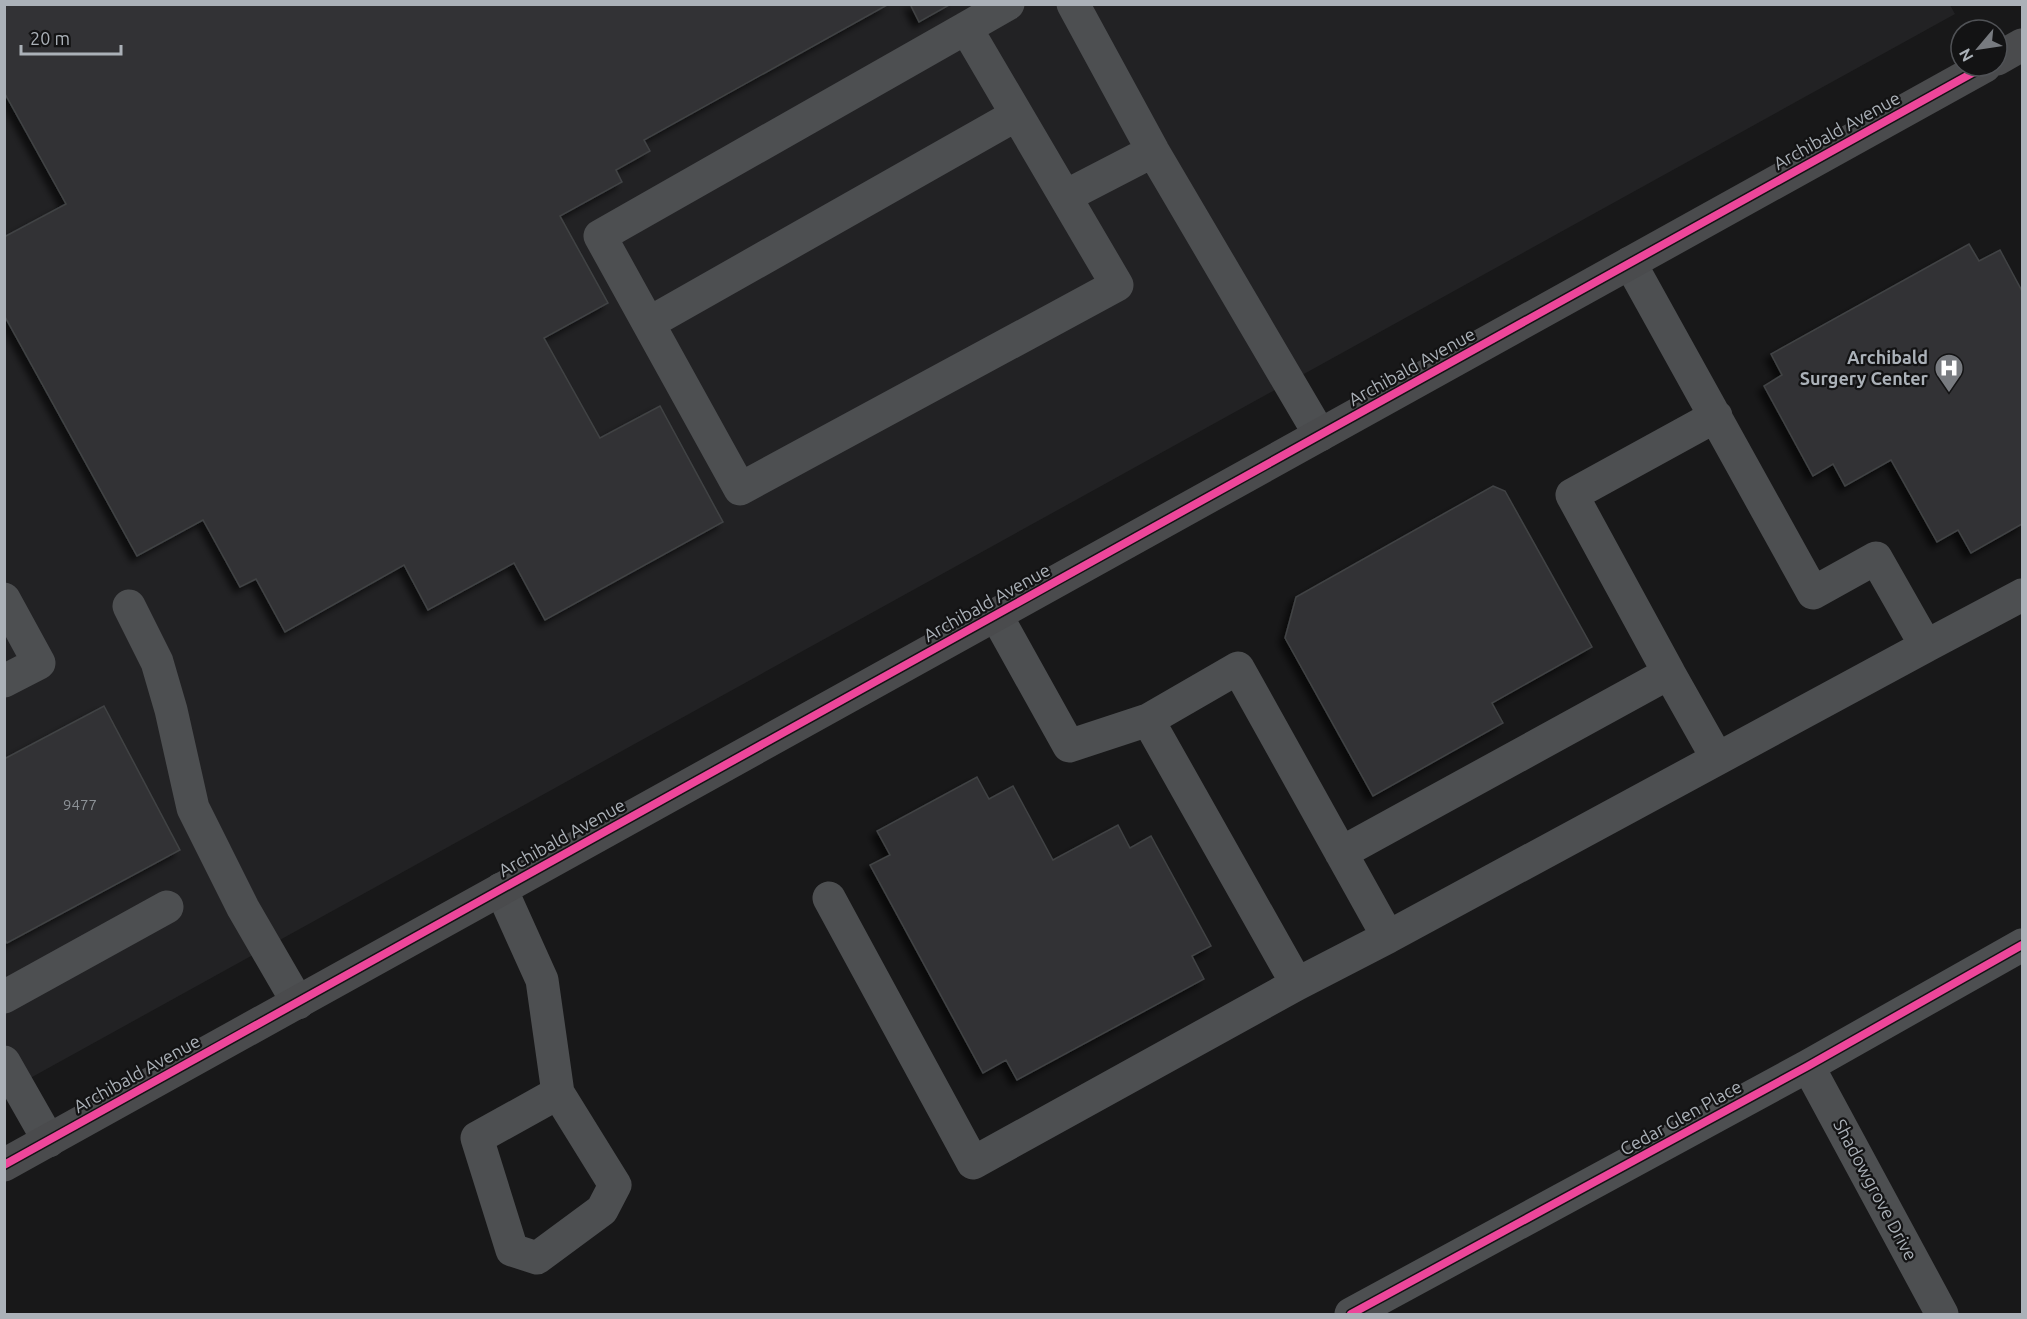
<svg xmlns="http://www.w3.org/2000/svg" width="2027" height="1319" font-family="Ubuntu,sans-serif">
<defs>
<filter id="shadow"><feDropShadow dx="-5.5" dy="5.5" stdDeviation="3" flood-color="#0009"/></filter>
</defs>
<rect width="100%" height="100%" fill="#181819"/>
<path fill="#222224" d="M 5,5 L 1950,5 L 1955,14 L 5,1092 Z"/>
<path fill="#333334" stroke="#414345" stroke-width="1.5" filter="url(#shadow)" d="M 4,4 L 889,4 L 644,140 L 650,151 L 616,170 L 622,182 L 560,216 L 608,303 L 544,338 L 600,438 L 660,406 L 723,522 L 545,620 L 514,563 L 428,610 L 404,565 L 285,632 L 256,579 L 240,587 L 203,520 L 137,556 L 4,315 L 4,237 L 66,204 L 4,92 Z
M 910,4 L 951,4 L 919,22 Z
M 1969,244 L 1979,261 L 2000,250 L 2022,291 L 2022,524 L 1971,553 L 1958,530 L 1937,542 L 1891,460 L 1845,486 L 1833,464 L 1813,476 L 1764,386 L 1782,375 L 1771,354 Z
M 1493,486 L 1505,491 L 1592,647 L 1492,703 L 1503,723 L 1373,796 L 1285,638 L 1296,597 Z
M 104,706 L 180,850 L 7,943 L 4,938 L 4,759 Z
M 977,777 L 989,799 L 1013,786 L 1053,860 L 1118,825 L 1130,848 L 1151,836 L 1211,946 L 1192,956 L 1204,979 L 1017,1080 L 1006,1060 L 983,1073 L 870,865 L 890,855 L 877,831 Z"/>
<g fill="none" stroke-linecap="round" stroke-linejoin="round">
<path stroke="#4d4f51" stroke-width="33" d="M 1073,4 L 1153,151 L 1320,435
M 966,28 L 1117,285 L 740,489 L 600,236 L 966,28 L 1008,4
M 1066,196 L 1153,151
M 649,323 L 1016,115
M 4,599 L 39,663 L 4,681
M 129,606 L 157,662 L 171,710 L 193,808 L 243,908 L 298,1003
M 996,615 L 1069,746 L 1148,720 L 1238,668 L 1388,937 L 1926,646 L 1876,558 L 1813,593 L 1630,263
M 1926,646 L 2022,595
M 1669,673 L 1717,758
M 1148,720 L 1297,984
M 1341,853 L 1669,673 L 1572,495 L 1716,416
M 501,889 L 542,980 L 558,1093 L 615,1185 L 602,1210 L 537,1258 L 512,1250 L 477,1138 L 558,1093
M 829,898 L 973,1163 L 1297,984 L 1388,937
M 4,997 L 167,907
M 4,1062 L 49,1141
M 1808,1066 L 1942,1314
M 1351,1314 L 1808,1066 L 2022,945"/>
<path stroke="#4a4b4d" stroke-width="33" d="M 1997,59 L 2022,45
M 4,1165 L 1985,66"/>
<g stroke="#131314" stroke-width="11">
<path id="cycleway" d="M 4,1165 L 1985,66
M 1351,1314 L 1808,1066 L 2022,945"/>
</g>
<use href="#cycleway" stroke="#ed469a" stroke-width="8"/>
</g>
<defs>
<g id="hospital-pin" transform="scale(1.5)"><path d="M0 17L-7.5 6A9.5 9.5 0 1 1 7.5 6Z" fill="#787b80" stroke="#131314"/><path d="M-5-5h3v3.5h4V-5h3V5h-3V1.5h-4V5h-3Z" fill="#fff"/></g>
</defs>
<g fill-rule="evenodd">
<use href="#hospital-pin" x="1949" y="368"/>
</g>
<g text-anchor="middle" stroke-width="4.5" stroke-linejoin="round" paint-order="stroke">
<g font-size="15" fill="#8d9297">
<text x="80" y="810">9477</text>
</g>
<g font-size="18" fill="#abb1b8" stroke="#131314">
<text transform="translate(1837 131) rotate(-29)" y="6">Archibald Avenue</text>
<text transform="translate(1412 367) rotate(-29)" y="6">Archibald Avenue</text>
<text transform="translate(987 603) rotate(-29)" y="6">Archibald Avenue</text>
<text transform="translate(562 838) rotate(-29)" y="6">Archibald Avenue</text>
<text transform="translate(137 1074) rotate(-29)" y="6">Archibald Avenue</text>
<text transform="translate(1681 1118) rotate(-29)" y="6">Cedar Glen Place</text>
<text transform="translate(1875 1190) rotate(62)" y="6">Shadowgrove Drive</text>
</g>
<g font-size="18" font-weight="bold" fill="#abb1b8" stroke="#131314" text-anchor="end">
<text x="1928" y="364">Archibald<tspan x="1928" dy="21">Surgery Center</tspan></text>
</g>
</g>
<rect width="2027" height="1319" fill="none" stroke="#abb1b8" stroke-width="12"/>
<g transform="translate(1979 48) rotate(241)"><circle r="28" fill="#131314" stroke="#505256" stroke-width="1.5"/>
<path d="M0-4.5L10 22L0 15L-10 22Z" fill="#787b80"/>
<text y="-9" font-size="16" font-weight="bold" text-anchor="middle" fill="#abb1b8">N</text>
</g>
<path d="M21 45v9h100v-9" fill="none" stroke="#abb1b8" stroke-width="3"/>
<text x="30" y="45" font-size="18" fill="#abb1b8" stroke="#131314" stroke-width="4.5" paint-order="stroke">20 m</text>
</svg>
